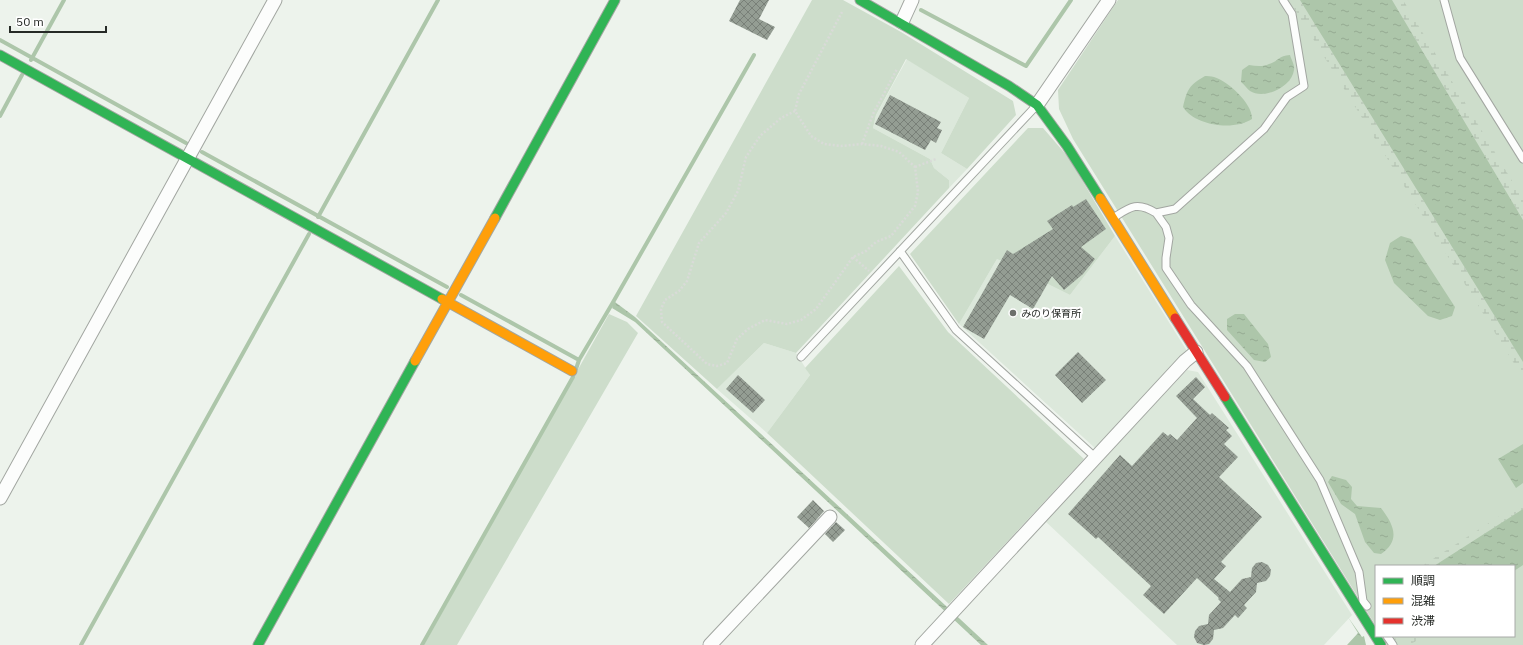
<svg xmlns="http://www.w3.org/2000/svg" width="1523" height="645" font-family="'IBM Plex Sans','Noto Sans JP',sans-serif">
<defs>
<pattern id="wetland-marsh" width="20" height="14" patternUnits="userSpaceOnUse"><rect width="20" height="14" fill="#cdddcb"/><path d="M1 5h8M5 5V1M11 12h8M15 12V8" fill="none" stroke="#b0beae"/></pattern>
<pattern id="water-ripples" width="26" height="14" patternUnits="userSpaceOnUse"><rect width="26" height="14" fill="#adc6aa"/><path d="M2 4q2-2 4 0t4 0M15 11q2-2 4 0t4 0" fill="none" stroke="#95aa92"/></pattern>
<pattern id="building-cross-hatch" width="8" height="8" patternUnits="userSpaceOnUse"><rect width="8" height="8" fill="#949d93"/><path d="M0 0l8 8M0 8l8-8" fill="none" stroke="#798078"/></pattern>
</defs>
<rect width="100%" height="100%" fill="#edf3ec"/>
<path fill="#dce8db" d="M 907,59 L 969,98 L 941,153 L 967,169 L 949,188 L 949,180 L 934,168 L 930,159 L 873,128 L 876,115 Z
M 1115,236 L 1187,351 L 1095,448 L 959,324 L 997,259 L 1070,295 Z
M 764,343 L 796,353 L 810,375 L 767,433 L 717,389 Z
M 1187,370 L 1198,372 L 1352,615 L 1324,645 L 1177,645 L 1045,521 Z"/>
<path fill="#cdddcb" d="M 812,0 L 843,0 L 901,32 L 1013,101 L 1016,115 L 967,169 L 941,153 L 969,98 L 906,59 L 876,115 L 873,128 L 930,159 L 934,168 L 949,180 L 949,188 L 796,353 L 764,343 L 717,389 L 636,316 Z
M 1118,0 L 1523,0 L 1523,645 L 1388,645 L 1382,636 L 1514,636 L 1514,566 L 1376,566 L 1376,626 L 1073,139 L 1059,109 L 1058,90 Z
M 1028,128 L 1043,128 L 1069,158 L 1115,236 L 1070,295 L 997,259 L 959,324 L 910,254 Z
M 899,266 L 948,332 L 1084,459 L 949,604 L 767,433 L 810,375 L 805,368 Z
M 609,314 L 627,322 L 638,333 L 457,645 L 424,645 Z"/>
<path fill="url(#wetland-marsh)" d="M 1289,0 L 1300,0 L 1523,362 L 1523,378 Z
M 1392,0 L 1403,0 L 1523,199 L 1523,220 Z
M 1523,501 L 1523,509 L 1434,566 L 1422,566 Z
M 1411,636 L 1424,636 L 1411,644 L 1392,639 Z"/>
<path fill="url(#water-ripples)" d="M 1300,0 L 1392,0 L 1523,220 L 1523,362 Z
M 1290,55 C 1291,59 1295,65 1294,70 C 1292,87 1264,100 1250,91 C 1247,89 1244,84 1241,82 L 1242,70 L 1249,65 C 1256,66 1263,67 1269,64 C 1279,61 1278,56 1290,55 Z
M 1205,76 C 1207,76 1211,76 1214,77 C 1228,81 1253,104 1252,119 C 1234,131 1195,126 1183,107 C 1187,90 1189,85 1205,76 Z
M 1401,236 L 1411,239 L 1455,307 L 1452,316 L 1440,320 L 1428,316 L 1394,283 L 1385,260 L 1390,243 Z
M 615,302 L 635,317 L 988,645 L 981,645 L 635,322 L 612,308 Z
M 1235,314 L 1244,314 L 1268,344 L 1271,357 L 1265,362 L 1254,360 L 1227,330 L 1227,319 Z
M 1523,444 L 1523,483 L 1516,488 L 1498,459 Z
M 1332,476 L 1346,480 L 1352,487 L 1351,499 L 1357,506 L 1381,508 C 1394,525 1401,540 1381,554 L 1374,553 L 1365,542 L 1355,514 L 1341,504 L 1328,482 Z
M 1523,509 L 1523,565 L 1514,571 L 1514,566 L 1434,566 Z
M 1348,617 L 1362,637 L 1364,636 L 1366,645 L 1347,645 L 1358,633 Z"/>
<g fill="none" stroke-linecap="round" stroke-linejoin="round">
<path stroke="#adc6aa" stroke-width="4" d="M 921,10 L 1026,66 L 1071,0
M 0,40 L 186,143
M 31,60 L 64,0
M 0,116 L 22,75
M 202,152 L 447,287
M 318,217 L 438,0
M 461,295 L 579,360 L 612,304 L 614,305
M 612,304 L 754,55
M 576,369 L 579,360
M 81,645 L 309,234
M 422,645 L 573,377"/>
</g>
<path fill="url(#building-cross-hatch)" d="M 740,0 L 769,0 L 759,19 L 775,27 L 767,40 L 729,21 Z
M 890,95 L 941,122 L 937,128 L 942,130 L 936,143 L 931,140 L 925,150 L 875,124 Z
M 1086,199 L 1106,229 L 1081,247 L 1095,259 L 1083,274 L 1064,290 L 1052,276 L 1033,309 L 1010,295 L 984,339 L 963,327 L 1007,250 L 1013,254 L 1053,229 L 1047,221 L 1072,205 L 1073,207 Z
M 1078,352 L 1106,380 L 1082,403 L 1055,375 Z
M 738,375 L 765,400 L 753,413 L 726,389 Z
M 1196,377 L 1205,387 L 1193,399 L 1210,415 L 1212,413 L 1229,428 L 1226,430 L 1232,436 L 1224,444 L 1238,457 L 1219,477 L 1262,517 L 1221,562 L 1226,566 L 1214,579 L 1230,592 L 1242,579 L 1251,577 L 1252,568 L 1256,563 L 1262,562 L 1268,565 L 1271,570 L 1270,576 L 1266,581 L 1257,583 L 1256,592 L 1244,605 L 1247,608 L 1238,618 L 1235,615 L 1223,628 L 1214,630 L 1213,639 L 1209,644 L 1204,645 L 1197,643 L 1194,637 L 1195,631 L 1199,626 L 1208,624 L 1209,615 L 1221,602 L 1218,599 L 1219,598 L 1197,578 L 1164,614 L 1143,595 L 1151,586 L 1098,537 L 1096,539 L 1068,514 L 1120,455 L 1132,466 L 1163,432 L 1168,436 L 1170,434 L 1177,440 L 1197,418 L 1176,396 Z
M 813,500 L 824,511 L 809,528 L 797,517 Z
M 836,522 L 845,530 L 833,542 L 825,534 Z"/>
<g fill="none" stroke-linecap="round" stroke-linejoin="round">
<g stroke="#a2a6a1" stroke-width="9">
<path id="lane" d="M 1444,0 L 1460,58 L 1523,159
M 1156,213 L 1166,227 L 1169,238 L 1166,258 L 1166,268 L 1191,305 L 1247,366 L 1320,480 L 1359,572 L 1363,601 L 1367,606
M 1113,218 C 1130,207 1137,201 1156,213 L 1175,209 L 1264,129 L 1287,97 L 1304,86 L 1292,14 L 1283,0
M 900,251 L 956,330 L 1096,458
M 801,357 L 1037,105
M 1387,636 L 1393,645"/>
</g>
<g stroke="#a2a6a1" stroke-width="15">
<path id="street" d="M 902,22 L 912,0
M 1037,105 L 1109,0
M 0,498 L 275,0
M 710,645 L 830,517
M 922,645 L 1185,361 L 1196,352"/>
</g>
<g stroke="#a2a6a1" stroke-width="11">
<path id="fast" d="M 860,0 L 1009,86 L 1037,105 L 1067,146 L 1100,198
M 0,55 L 442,299
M 495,218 L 615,0
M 1225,397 L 1381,645
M 258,645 L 415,361"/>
</g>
<g stroke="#a2a6a1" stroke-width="11">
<path id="slow" d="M 1100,198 L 1175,318
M 442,299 L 572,371
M 415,361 L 495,218"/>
</g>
<g stroke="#a2a6a1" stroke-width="11">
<path id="jam" d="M 1175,318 L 1225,397"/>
</g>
<path stroke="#d9dbd8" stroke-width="2.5" stroke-dasharray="2 2" stroke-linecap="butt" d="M 795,111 L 781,118 L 760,136 L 746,157 L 738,191 L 726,213 L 699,243 L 687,281 L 679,291 L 665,300 L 661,309 L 662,322 L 707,364 L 717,366 L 727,363 L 737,339 L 748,329 L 765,320 L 787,324 L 801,320 L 816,309 L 853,257 L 866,251 L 876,242 L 891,236 L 915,206 L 918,192 L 915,167 L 899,152 L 881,146 L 862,144 L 841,146 L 824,144 L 811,136 L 795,111 L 799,94 L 842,12
M 862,144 L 873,114 L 897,69
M 915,167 L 936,159
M 853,257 L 869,271"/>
<use href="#lane" stroke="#fcfdfc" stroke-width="7"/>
<use href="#street" stroke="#fcfdfc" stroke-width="13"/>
<use href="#fast" stroke="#30b455" stroke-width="9"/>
<use href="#slow" stroke="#ff9f0a" stroke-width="9"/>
<use href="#jam" stroke="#e5322d" stroke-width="9"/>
</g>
<circle fill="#6c706b" stroke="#fff" stroke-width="1.5" cx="1013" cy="313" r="4"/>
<g text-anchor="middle" stroke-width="4" stroke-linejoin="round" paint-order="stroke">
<g font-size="10" fill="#262a26" stroke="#fff" text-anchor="start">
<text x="1021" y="317">みのり保育所</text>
</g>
</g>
<rect x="1375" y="565" width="140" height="72" fill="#ffffff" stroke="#a8aaa8"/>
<rect x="1383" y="578" width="20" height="6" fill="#30b455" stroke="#a8aaa8"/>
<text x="1411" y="585" font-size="12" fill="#262a26">順調</text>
<rect x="1383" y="598" width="20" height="6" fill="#ff9f0a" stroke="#a8aaa8"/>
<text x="1411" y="605" font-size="12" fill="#262a26">混雑</text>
<rect x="1383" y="618" width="20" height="6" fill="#e5322d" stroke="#a8aaa8"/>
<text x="1411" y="625" font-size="12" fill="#262a26">渋滞</text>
<path d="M10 26v6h96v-6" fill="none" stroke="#262a26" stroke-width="2"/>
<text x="16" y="26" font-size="12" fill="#262a26" stroke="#ffffff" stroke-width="3" paint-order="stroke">50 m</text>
</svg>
